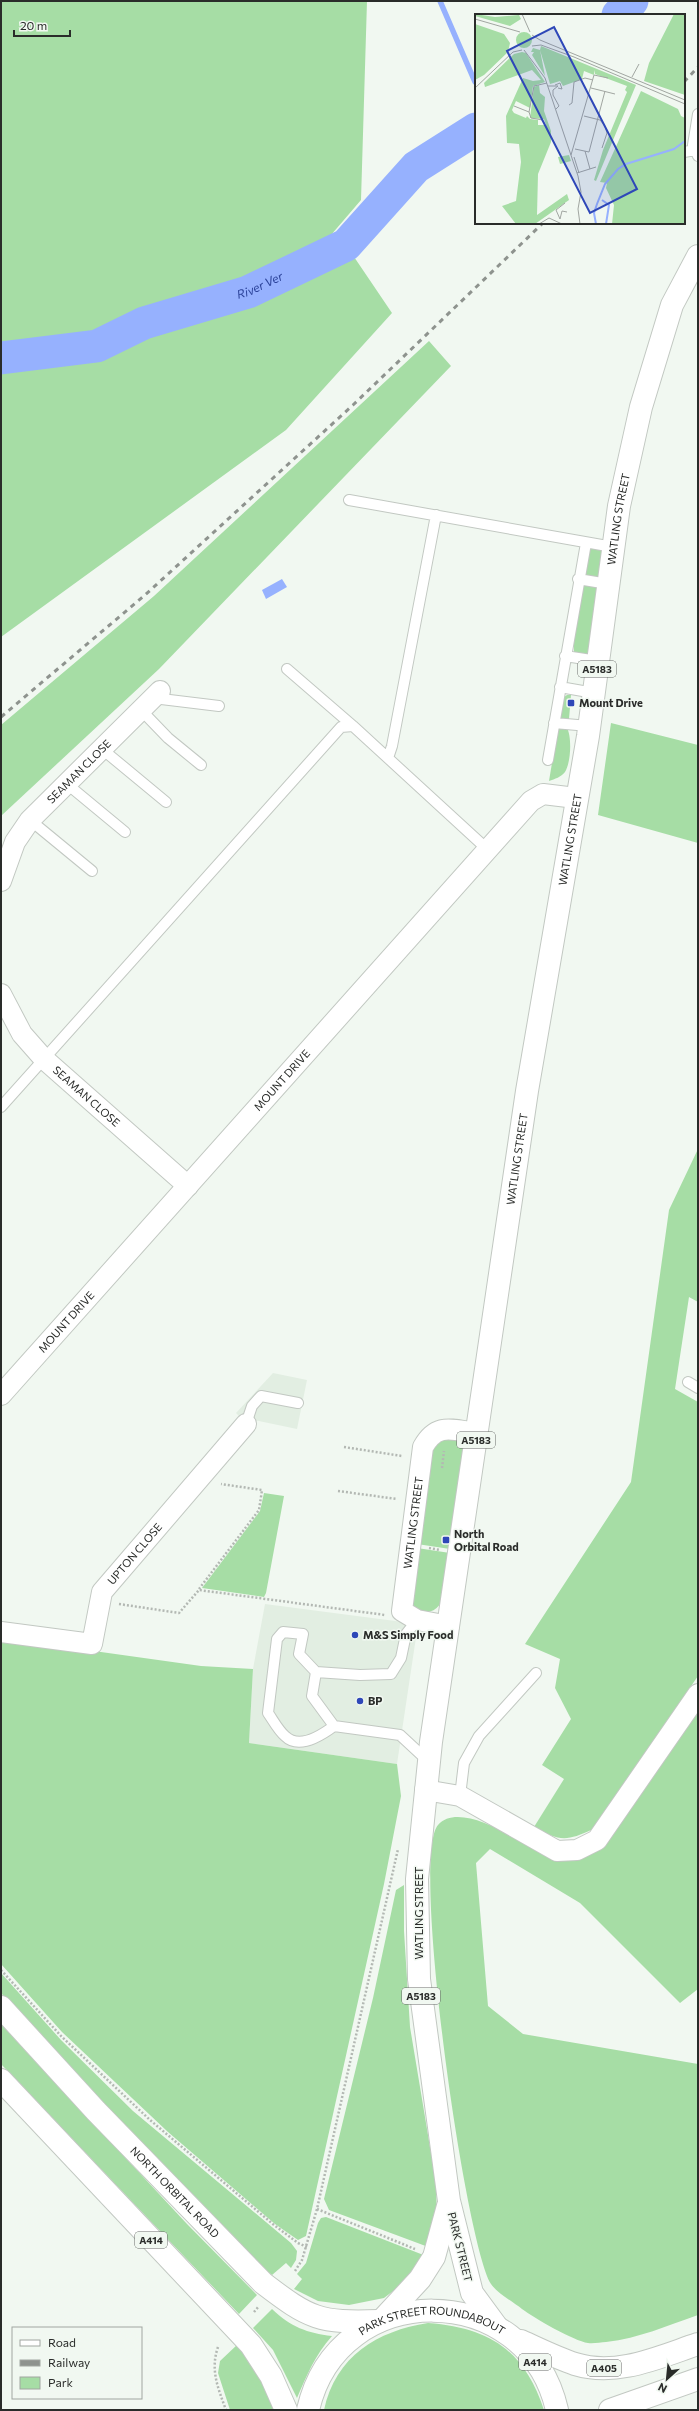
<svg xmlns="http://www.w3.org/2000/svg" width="699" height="2411" font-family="Commissioner,sans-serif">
<rect width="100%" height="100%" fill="#f1f8f1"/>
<path fill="#e2eee2" d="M 273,1373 L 307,1380 L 297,1429 L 240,1417 L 236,1413 Z
M 265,1604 L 418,1624 L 397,1764 L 249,1743 L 253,1669 Z"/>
<path fill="#a6dda5" d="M 1,1 L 367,1 L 361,200 L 307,263 L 346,245 L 392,313 L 286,430 L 1,637 Z
M 429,341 L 451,366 L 159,669 L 1,816 L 1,725 L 154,596 Z
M 588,546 L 608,549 L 602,581 L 582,576 Z
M 582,585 L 601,588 L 591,655 L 574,653 L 574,626 Z
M 567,695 L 571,695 L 569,719 L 558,718 L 561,699 Z
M 611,723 L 698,745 L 698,843 L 598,815 Z
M 558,727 L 567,728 C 572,737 571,762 565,772 C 561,777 555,779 549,781 Z
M 698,1149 L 698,1302 L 689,1297 L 675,1389 L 698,1402 L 698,1676 L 593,1829 C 566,1842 559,1841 534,1827 L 564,1779 L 542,1765 L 571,1719 L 555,1688 L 560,1659 L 525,1644 L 631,1482 L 669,1210 Z
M 440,1437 L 459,1438 L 465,1446 L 450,1549 L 417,1544 L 429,1452 Z
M 264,1493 L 284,1496 L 266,1593 L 264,1597 L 202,1588 L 260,1511 Z
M 417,1548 L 450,1553 C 447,1571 450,1614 424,1612 C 417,1612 413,1609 410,1602 Z
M 1,1638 L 201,1666 L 253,1669 L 249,1743 L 397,1764 L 401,1796 L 384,1884 L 306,2236 L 298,2240 L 275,2224 L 168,2132 L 62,2032 L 1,1964 Z
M 698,1712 L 698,1989 L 680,2003 L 580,1903 L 490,1849 L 476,1863 L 488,2006 L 523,2034 L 698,2064 L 698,2315 C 666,2326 640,2338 606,2342 C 601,2342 593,2344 588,2343 C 574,2341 534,2318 522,2309 C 513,2302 497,2293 491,2284 C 465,2241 410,1857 438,1825 C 458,1802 510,1835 530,1846 C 537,1850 545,1858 553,1859 C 572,1863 586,1857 603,1848 Z
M 404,1885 L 404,1931 L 410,2027 L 436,2183 L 437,2222 L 431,2248 L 329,2210 L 324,2199 L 373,1998 L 396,1890 Z
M 1,1973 L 61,2040 L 133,2111 L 291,2243 L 297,2251 L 296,2260 L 291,2268 L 286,2263 L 272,2275 L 253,2260 L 142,2145 L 1,1993 Z
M 1,2024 L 187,2224 L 257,2295 L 239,2314 L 1,2064 Z
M 326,2217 L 426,2256 L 410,2278 L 384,2298 L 349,2305 L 318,2301 L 294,2289 L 302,2279 L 297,2274 L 306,2263 L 318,2223 L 321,2218 Z
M 272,2309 C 291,2327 307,2333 332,2336 C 315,2355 307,2375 297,2398 L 273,2350 L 253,2328 Z
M 428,2323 C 490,2328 524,2350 544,2410 L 324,2410 C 336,2356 377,2331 428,2323 Z
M 238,2344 L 254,2361 L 277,2410 L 230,2410 L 218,2373 L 220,2361 Z"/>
<path fill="#96b1fe" d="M 282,579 L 287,587 L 266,599 L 262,590 Z"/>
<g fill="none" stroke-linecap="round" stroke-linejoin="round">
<path stroke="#96b1fe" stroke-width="5.5" d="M 440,1 L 475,82"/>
<g stroke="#96b1fe" stroke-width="33">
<path d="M 618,15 L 632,1"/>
<path id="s1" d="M 1,358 L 97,346 L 144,323 L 248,292 L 346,245 L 416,167 L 476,129"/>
</g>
<g stroke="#c2c8c2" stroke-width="12">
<path id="lane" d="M 698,114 L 693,145 L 698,156
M 684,152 L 695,150
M 349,500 L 613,547
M 578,579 L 608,584
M 565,656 L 598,661
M 287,669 L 353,726
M 560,687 L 594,693
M 153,698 L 219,706
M 141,710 L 168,738 L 201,765
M 554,723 L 589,726
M 102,749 L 166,802
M 388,758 L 392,746 L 436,515
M 548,760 L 586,543
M 67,784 L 125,832
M 30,820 L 92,871
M 1,1107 L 341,727 L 353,726 L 487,849
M 688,1382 L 698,1388
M 246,1424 L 252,1406 L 261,1396 L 298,1403
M 417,1620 L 406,1634 L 401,1658 L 391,1674 L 360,1675 L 316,1672 L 312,1696 L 334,1726 L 400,1735 L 428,1761
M 316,1672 L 299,1654 L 303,1634 L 283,1632 L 277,1639 L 268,1713 C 273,1720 278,1730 285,1736 C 299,1750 322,1735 334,1726
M 460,1796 L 464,1763 L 479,1736 L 536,1673"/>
</g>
<g stroke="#c2c8c2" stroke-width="22">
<g id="street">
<path id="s2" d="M 1,881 L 15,842 L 30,820 L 160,691"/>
<path id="s3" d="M 1,994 L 22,1034 L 44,1059 L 188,1186"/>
<path id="s4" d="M 1,1395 L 531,801 L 543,794 L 576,798"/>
<path id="s5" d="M 449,1626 L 417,1620 L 402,1611 L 423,1447 C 437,1422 452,1430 477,1433"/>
<path id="s6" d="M 1,1632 L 92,1644 L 102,1592 L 246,1424"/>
<path d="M 425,1790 L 460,1796 L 557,1851 L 577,1850 L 597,1840 L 698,1694"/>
</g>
</g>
<g stroke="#c2c8c2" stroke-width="24">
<g id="primary">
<path d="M 383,2319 L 420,2279 L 434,2257 L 448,2206"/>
<path id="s7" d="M 497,2327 L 472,2293 L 449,2201 L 419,1979 L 417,1879 L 431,1742 L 527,1091 L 588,736 L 619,506 L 641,407 L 672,305 L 698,256"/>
</g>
</g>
<g stroke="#c2c8c2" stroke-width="24">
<g id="highway">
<path id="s8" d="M 1,2007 L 96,2111 L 263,2283 C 310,2319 319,2323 379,2321"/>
<path d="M 1,2080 L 251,2345 L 271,2376 L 286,2410"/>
<path d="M 521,2341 C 539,2349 557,2358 575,2364 C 617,2377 659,2357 698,2344"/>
<path id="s9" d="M 308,2410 C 338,2277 527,2278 557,2410"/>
<path d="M 610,2410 L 698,2379"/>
</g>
</g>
<path stroke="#b3b8b3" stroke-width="2.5" stroke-dasharray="2 2" stroke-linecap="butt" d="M 344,1447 L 402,1456
M 442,1468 L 444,1451
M 338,1491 L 397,1499
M 429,1548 L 440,1550
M 199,1589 L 259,1510 L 262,1490 L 221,1484
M 119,1604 L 179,1613 L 199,1590 L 385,1615
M 1,1970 L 61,2036 L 150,2120 L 274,2225 L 298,2243 L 307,2247
M 317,2209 L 415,2249
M 295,2271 L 302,2260 L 317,2209 L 398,1849
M 254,2312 L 259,2306
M 218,2347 C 210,2370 218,2388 226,2410"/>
<use href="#lane" stroke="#fff" stroke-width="10"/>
<use href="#street" stroke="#fff" stroke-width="20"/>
<use href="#primary" stroke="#fff" stroke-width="22"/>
<use href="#highway" stroke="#fff" stroke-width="22"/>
<path stroke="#8e938e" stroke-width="3" stroke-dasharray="5 5" stroke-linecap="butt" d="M 684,82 L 698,67
M 1,717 L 145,595 L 353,405 L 543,223"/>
</g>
<g fill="#2e47b8" stroke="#f1f8f1" stroke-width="1.5">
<rect x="567" y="699" width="8" height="8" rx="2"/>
<rect x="442" y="1536" width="8" height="8" rx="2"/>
<circle cx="355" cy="1635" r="4"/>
<circle cx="360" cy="1701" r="4"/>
</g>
<g text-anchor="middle" stroke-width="3" stroke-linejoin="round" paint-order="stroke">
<g fill="#f1f8f1" stroke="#666966" stroke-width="1">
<rect x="578" y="661" width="38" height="16" rx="3"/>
<rect x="457" y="1432" width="38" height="16" rx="3"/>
<rect x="402" y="1988" width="38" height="16" rx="3"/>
<rect x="135" y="2232" width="32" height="16" rx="3"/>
<rect x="519" y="2354" width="32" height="16" rx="3"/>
<rect x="587" y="2360" width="34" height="16" rx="3"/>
</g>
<g font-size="10" font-weight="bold" fill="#2a2c2a">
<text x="597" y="673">A5183</text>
<text x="476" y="1444">A5183</text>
<text x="421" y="2000">A5183</text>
<text x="151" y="2244">A414</text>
<text x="535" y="2366">A414</text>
<text x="604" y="2372">A405</text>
</g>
<g font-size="11" fill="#2a2c2a" stroke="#f1f8f1">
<text dy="4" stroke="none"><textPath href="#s7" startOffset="1836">WATLING STREET</textPath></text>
<text dy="4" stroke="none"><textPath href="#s2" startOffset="137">SEAMAN CLOSE</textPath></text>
<text dy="4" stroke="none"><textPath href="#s7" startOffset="1512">WATLING STREET</textPath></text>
<text dy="4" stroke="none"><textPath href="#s4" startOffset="422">MOUNT DRIVE</textPath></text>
<text dy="4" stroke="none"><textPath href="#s3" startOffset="135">SEAMAN CLOSE</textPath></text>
<text dy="4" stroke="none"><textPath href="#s7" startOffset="1188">WATLING STREET</textPath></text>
<text dy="4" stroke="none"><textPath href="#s4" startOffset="98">MOUNT DRIVE</textPath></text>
<text dy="4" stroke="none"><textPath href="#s5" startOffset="139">WATLING STREET</textPath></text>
<text dy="4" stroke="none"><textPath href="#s6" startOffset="195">UPTON CLOSE</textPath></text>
<text transform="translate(419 1913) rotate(-90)" y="4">WATLING STREET</text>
<text dy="4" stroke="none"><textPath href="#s8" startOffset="254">NORTH ORBITAL ROAD</textPath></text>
<text transform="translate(460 2247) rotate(76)" y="4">PARK STREET</text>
<text dy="4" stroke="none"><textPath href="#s9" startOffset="172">PARK STREET ROUNDABOUT</textPath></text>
</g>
<g font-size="11" font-weight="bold" fill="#2a2c2a" stroke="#f1f8f1" text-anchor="start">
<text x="579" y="707">Mount Drive</text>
<text x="454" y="1538">North<tspan x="454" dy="13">Orbital Road</tspan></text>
<text x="363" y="1639">M&amp;S Simply Food</text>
<text x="368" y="1705">BP</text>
</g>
<g font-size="12" font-style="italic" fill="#2c439a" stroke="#f1f8f1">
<text dy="4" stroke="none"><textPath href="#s1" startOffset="271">River Ver</textPath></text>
</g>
</g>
<g transform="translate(475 14)">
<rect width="210" height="210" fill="#f1f8f1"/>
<path d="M 0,0 L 20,3 L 44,1 L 46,5 L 35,12 L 0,2 ZM 199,0 L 210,0 L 210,81 L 169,67 L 174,49 ZM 0,10 L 29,20 L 35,29 L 33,38 L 9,61 L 0,66 ZM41 26a8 8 0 1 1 16 0a8 8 0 1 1-16 0ZM 66,32 L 161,71 L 121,167 L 119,166 L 128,136 L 152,78 L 150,76 L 152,72 L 120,60 L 119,56 L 119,61 L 109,57 L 107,65 L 88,72 L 85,67 L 75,70 L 65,36 L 70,62 L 57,41 L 59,38 L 56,38 L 58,34 L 65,36 ZM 47,38 L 51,39 L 70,68 L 58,72 L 55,94 L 41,87 L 37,96 L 39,99 L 51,104 L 52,102 L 55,105 L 63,106 L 63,111 L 71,111 L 69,105 L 55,104 L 59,73 L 64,71 L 65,79 L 70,83 L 69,97 L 76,117 L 76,128 L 63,160 L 62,201 L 92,180 L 94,186 L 60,210 L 41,210 L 27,192 L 41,187 L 46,148 L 44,130 L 32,129 L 31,102 L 48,64 L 58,67 L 66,66 L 57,56 L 10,73 L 9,69 L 39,40 ZM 166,77 L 203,95 L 206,102 L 210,104 L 210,210 L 137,210 L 139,191 L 131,174 L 132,169 L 125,168 ZM 94,141 L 96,147 L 85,150 L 83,143 Z" fill="#a6dda5"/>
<path fill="none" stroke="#96b1fe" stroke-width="2" d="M 127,186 L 134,191 L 131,210M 121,210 L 119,199 L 122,190 L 130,170 L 143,155 L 151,150 L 199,135 L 210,127"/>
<path fill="none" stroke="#a1a6a1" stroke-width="1" d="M 47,0 L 55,18M 0,5 L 45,18M 57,21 L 65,26 L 210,86M 57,32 L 66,31 L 99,43 L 210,90M 49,36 L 70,64 L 103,162 L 106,178 L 103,195 L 105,210M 157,63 L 164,50M 80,71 L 85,69 L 87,75 L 83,74M 73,72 L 83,72 L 78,76 L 78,81M 0,74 L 38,38 L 47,36M 116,74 L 140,80M 78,81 L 84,92 L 81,95M 94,91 L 97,89 L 99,68 L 110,64 L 118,66M 39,92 L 54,98 L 59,72 L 72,69M 54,98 L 56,104 L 68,106M 109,102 L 125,106 L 130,112 L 132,119 L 127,134M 100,135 L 114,138 L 130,77M 110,137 L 115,155M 96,141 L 119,61 L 133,64M 99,143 L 104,159M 102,159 L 121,153M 85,205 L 81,196 L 90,189M 85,205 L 87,197 L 92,198M 64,210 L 74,204 L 87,210"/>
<path fill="#2e47b8" fill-opacity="0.15" stroke="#2e47b8" stroke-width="2" d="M 79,13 L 162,175 L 115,199 L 32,37 Z"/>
<rect width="210" height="210" fill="none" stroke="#2a2c2a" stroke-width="2"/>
</g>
<rect width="699" height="2411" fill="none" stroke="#2a2c2a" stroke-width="4"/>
<rect x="12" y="2327" width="130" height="72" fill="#f1f8f1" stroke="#a1a6a1"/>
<rect x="20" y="2340" width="20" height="6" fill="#ffffff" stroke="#a1a6a1"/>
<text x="48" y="2347" font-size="12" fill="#2a2c2a">Road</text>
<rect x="20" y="2360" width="20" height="6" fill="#8e938e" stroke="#a1a6a1"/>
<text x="48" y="2367" font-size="12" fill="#2a2c2a">Railway</text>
<rect x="20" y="2377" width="20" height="12" fill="#a6dda5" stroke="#a1a6a1"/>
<text x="48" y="2387" font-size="12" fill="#2a2c2a">Park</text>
<g transform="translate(667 2379) rotate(207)" stroke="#f1f8f1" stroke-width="3" paint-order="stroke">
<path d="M0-3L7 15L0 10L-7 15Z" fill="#2a2c2a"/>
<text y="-6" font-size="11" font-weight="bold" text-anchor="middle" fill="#2a2c2a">N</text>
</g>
<path d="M14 30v6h56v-6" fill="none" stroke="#2a2c2a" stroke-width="2"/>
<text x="20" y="30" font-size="12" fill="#2a2c2a" stroke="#f1f8f1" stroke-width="3" paint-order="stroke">20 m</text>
</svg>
